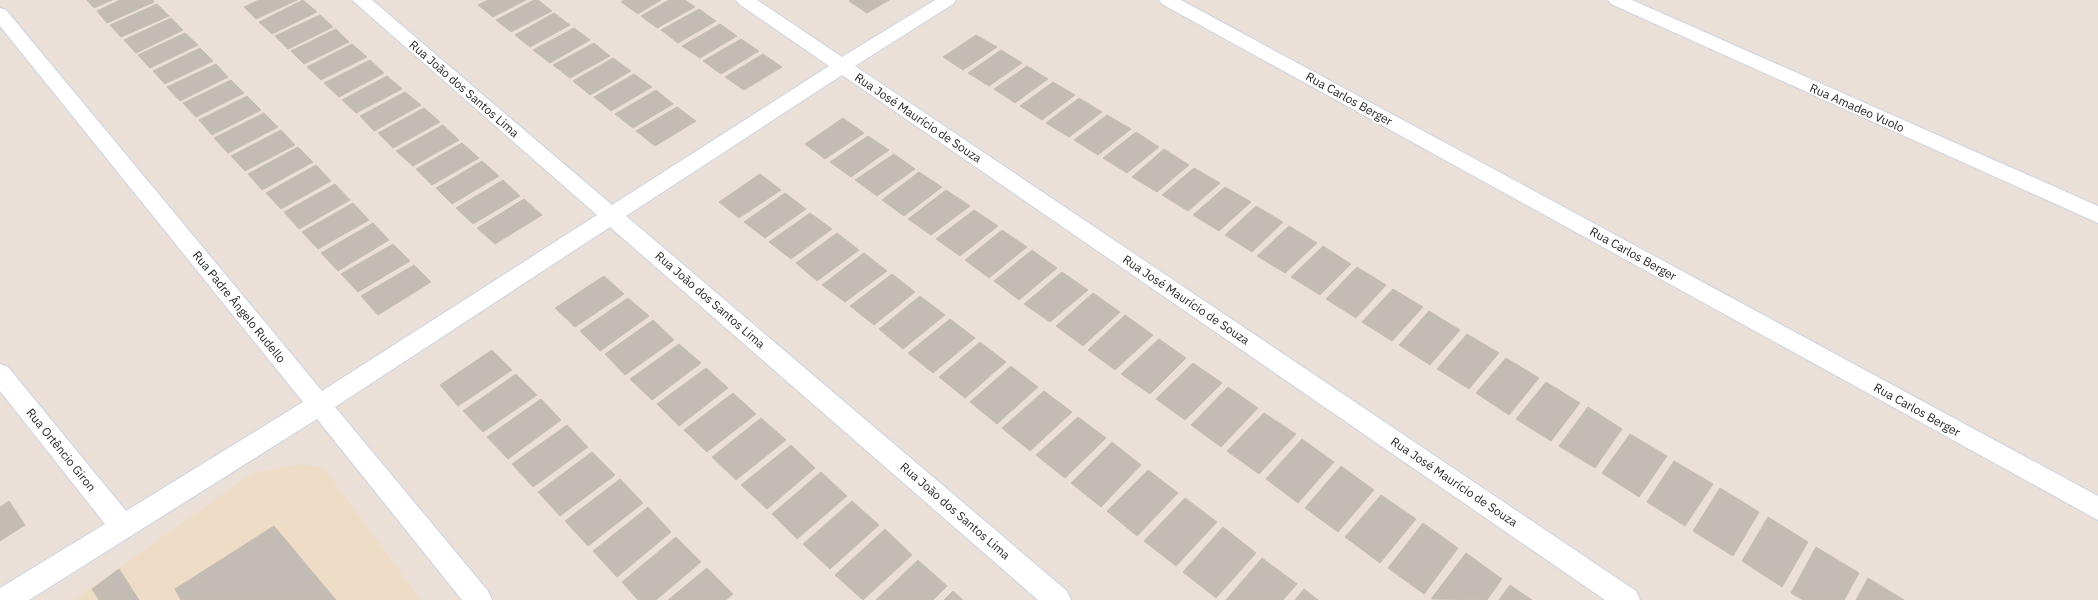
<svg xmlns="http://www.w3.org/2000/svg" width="2098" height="600" font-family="'IBM Plex Sans',sans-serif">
<rect width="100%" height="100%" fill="#ebe0d8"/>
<path fill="#eedcc6" d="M 301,464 L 324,468 L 421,600 L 74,600 L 252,473 Z"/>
<path fill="#c2bcb4" stroke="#c6bcb2" d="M 87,0 L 112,0 L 94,8 Z
M 120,0 L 153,0 L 154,2 L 107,23 L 97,11 Z
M 259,0 L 297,0 L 256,19 L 244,7 Z
M 303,0 L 317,12 L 272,34 L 259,22 Z
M 488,0 L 526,0 L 493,17 L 478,5 Z
M 534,0 L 538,0 L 552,11 L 511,32 L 496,20 Z
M 624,0 L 661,0 L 638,14 L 621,2 Z
M 669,0 L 685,0 L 695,7 L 657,28 L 641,16 Z
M 851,0 L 889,0 L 867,13 L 849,1 Z
M 157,4 L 169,16 L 121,37 L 110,25 Z
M 699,9 L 716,21 L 678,43 L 661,30 Z
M 554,13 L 570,25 L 530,47 L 515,35 Z
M 320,15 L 333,27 L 288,49 L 275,36 Z
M 171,18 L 183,30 L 136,53 L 124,40 Z
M 720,24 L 737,36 L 700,58 L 682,46 Z
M 574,28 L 590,40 L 550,63 L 533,50 Z
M 336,29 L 349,42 L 304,64 L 291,51 Z
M 185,33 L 198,45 L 150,68 L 138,55 Z
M 976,35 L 997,47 L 963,70 L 943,57 Z
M 741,39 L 759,51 L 721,74 L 703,61 Z
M 594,43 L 610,56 L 570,78 L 553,65 Z
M 352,44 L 367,57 L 321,80 L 307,67 Z
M 200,48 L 213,61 L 165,84 L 153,71 Z
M 1001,50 L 1022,63 L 989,86 L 968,73 Z
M 763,54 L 782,67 L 744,90 L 725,77 Z
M 613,58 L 631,71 L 590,95 L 573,81 Z
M 370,60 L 384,73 L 339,97 L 324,83 Z
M 216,64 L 228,77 L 180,101 L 167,87 Z
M 1027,66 L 1048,79 L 1015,103 L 994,89 Z
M 634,74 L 652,87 L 611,111 L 594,97 Z
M 387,76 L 402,89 L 356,113 L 342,100 Z
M 231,80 L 244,93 L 196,117 L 183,103 Z
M 1053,82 L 1075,95 L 1042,120 L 1020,106 Z
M 656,90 L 673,104 L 633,128 L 615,114 Z
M 405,92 L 421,105 L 374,131 L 360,116 Z
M 247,96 L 261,110 L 212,135 L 199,120 Z
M 1079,98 L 1102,112 L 1069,137 L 1046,123 Z
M 677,107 L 696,121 L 655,146 L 636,131 Z
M 424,108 L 440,122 L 393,148 L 378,133 Z
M 264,113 L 278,127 L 228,153 L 214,138 Z
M 1107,115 L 1131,129 L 1098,155 L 1074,140 Z
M 843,118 L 864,133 L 825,159 L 805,144 Z
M 443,125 L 459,140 L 413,166 L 396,151 Z
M 281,130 L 295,145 L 245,171 L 231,156 Z
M 1136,132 L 1159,147 L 1127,173 L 1103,158 Z
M 868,136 L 889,150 L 851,177 L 830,162 Z
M 462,143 L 479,158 L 432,185 L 416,169 Z
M 298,147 L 313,162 L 262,190 L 248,174 Z
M 1164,149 L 1189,165 L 1157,192 L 1132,177 Z
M 894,154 L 915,169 L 877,196 L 855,180 Z
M 482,161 L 499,176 L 452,204 L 436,188 Z
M 316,165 L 331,181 L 281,209 L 266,193 Z
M 1194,168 L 1220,183 L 1188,211 L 1162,195 Z
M 919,172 L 942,187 L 904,216 L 882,200 Z
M 760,174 L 781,190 L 739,218 L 719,202 Z
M 503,180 L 520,196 L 473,224 L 456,208 Z
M 335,184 L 350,200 L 299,229 L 284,212 Z
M 1225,187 L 1251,202 L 1219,231 L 1193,215 Z
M 946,190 L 970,206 L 931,235 L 908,219 Z
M 785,193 L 806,209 L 765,238 L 744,222 Z
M 524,199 L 542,215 L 495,244 L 477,228 Z
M 353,203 L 369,220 L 318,249 L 302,232 Z
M 1256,206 L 1283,222 L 1252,252 L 1225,235 Z
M 974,210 L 998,226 L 960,256 L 936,239 Z
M 810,213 L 832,229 L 791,259 L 769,242 Z
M 373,223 L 389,240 L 338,271 L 321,253 Z
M 1289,226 L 1317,243 L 1285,273 L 1257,256 Z
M 1002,230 L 1027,247 L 989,278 L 965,260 Z
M 837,233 L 859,250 L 817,281 L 796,263 Z
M 393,244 L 410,261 L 358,292 L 341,274 Z
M 1323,246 L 1351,264 L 1320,295 L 1291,277 Z
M 1032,250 L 1057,268 L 1019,300 L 994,281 Z
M 864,253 L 887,271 L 845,302 L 822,285 Z
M 414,265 L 431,282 L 378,315 L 361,296 Z
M 1357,267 L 1386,285 L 1356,318 L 1326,299 Z
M 1062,272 L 1088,290 L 1050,322 L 1024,304 Z
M 892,274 L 915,292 L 874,325 L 850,306 Z
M 604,276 L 624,294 L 575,327 L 555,308 Z
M 1393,289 L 1423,307 L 1392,341 L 1362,322 Z
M 1093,293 L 1120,312 L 1083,346 L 1056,326 Z
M 920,296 L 945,315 L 903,349 L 879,329 Z
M 628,298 L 649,316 L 600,351 L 580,331 Z
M 1429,311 L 1460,330 L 1430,365 L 1399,345 Z
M 1125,315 L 1153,335 L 1115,370 L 1088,350 Z
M 950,319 L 975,338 L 933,373 L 908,353 Z
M 653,320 L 674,340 L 625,375 L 605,354 Z
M 1467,334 L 1499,353 L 1469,389 L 1437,369 Z
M 1159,339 L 1186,358 L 1150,394 L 1121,374 Z
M 980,342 L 1006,362 L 965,398 L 939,377 Z
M 679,344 L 701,363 L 652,400 L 630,379 Z
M 492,350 L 512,370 L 458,406 L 440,385 Z
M 1506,358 L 1539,378 L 1509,415 L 1476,393 Z
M 1193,363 L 1222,383 L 1185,420 L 1156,399 Z
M 1011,366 L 1038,387 L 997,424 L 970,402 Z
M 706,368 L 728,388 L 679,426 L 657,404 Z
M 516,374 L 537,395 L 483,432 L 463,411 Z
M 1546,382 L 1580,403 L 1551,441 L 1516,419 Z
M 1228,387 L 1258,408 L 1221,447 L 1191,425 Z
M 1044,391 L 1072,412 L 1030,451 L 1002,428 Z
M 733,393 L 756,414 L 707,452 L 684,430 Z
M 541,399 L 561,420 L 508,459 L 487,437 Z
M 1588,407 L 1622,429 L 1595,468 L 1559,446 Z
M 1264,413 L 1296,434 L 1259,474 L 1227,451 Z
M 1078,417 L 1106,438 L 1065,478 L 1036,455 Z
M 761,418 L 786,440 L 736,480 L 712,457 Z
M 567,425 L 588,447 L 533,487 L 512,464 Z
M 1630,434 L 1667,456 L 1639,497 L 1602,473 Z
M 1302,439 L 1334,462 L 1298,503 L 1266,479 Z
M 1112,442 L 1141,465 L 1101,507 L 1071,483 Z
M 791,445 L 815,468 L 767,509 L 741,485 Z
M 592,452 L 615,475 L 560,516 L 538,492 Z
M 1674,461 L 1713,484 L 1685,526 L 1647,502 Z
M 1341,466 L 1374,490 L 1338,532 L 1305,508 Z
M 1148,470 L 1178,493 L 1137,536 L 1107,511 Z
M 821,472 L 847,496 L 797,539 L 772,514 Z
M 620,479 L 643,503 L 588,546 L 565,521 Z
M 1720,488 L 1759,512 L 1733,556 L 1693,531 Z
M 1381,495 L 1416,519 L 1380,563 L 1345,537 Z
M 1185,498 L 1217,522 L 1176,566 L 1144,541 Z
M 9,501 L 25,525 L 0,541 L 0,507 Z
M 852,501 L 879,525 L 830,569 L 803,544 Z
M 648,507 L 671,532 L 617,577 L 593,551 Z
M 1768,517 L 1808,542 L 1782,587 L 1742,561 Z
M 1423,523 L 1458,548 L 1424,594 L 1388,568 Z
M 274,526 L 336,600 L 181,600 L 175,589 Z
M 1223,527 L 1256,553 L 1216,598 L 1183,572 Z
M 885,529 L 912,555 L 863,600 L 835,575 Z
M 676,537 L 701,562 L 656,600 L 638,600 L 622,582 Z
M 1816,547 L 1859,573 L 1844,600 L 1803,600 L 1791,593 Z
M 1466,553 L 1502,579 L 1487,600 L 1431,599 Z
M 1262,558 L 1297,584 L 1283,600 L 1226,600 Z
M 918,560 L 947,586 L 933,600 L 876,600 Z
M 707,568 L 733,594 L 726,600 L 668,600 Z
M 119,569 L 139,600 L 99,600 L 92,589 Z
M 1868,578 L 1904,600 L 1856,600 Z
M 1510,585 L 1532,600 L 1499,600 Z
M 1304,589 L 1318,600 L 1295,600 Z
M 953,591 L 963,600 L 944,600 Z"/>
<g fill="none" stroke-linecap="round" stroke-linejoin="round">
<g stroke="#cdd3e1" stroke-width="2">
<path id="street" d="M 352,0 L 372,0 L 612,205 L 829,66 L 739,4 L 736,0 L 757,0 L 842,57 L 935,0 L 956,0 L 953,4 L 855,66 L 1636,591 L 1640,600 L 1605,600 L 842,75 L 626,216 L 1067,591 L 1071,600 L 1038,600 L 610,227 L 335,407 L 488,591 L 492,600 L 462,600 L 317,419 L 29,600 L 0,600 L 0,588 L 105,524 L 0,391 L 0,364 L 8,367 L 126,511 L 303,402 L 0,26 L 0,8 L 6,10 L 322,391 L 597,215 Z
M 1159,0 L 1181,0 L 2098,496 L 2098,520 L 1162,4 Z
M 1608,0 L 1632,0 L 2098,206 L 2098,223 L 1611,4 Z"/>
</g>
<use href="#street" fill="#fff" fill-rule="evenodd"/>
</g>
<g text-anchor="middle" stroke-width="4" stroke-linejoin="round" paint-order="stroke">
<g font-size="12" fill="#272727" stroke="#fff">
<text transform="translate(464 89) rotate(41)" y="4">Rua João dos Santos Lima</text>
<text transform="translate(1349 99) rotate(29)" y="4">Rua Carlos Berger</text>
<text transform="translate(1857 108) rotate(24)" y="4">Rua Amadeo Vuolo</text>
<text transform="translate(918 118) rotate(34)" y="4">Rua José Maurício de Souza</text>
<text transform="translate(1633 254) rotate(29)" y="4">Rua Carlos Berger</text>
<text transform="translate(710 300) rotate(41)" y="4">Rua João dos Santos Lima</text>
<text transform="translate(1186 300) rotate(34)" y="4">Rua José Maurício de Souza</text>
<text transform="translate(239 307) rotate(51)" y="4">Rua Padre Ângelo Rudello</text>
<text transform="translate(1917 410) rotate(29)" y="4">Rua Carlos Berger</text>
<text transform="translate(61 450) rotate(51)" y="4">Rua Ortêncio Giron</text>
<text transform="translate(1454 482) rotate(34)" y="4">Rua José Maurício de Souza</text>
<text transform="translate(955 511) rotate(41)" y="4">Rua João dos Santos Lima</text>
</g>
</g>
</svg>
